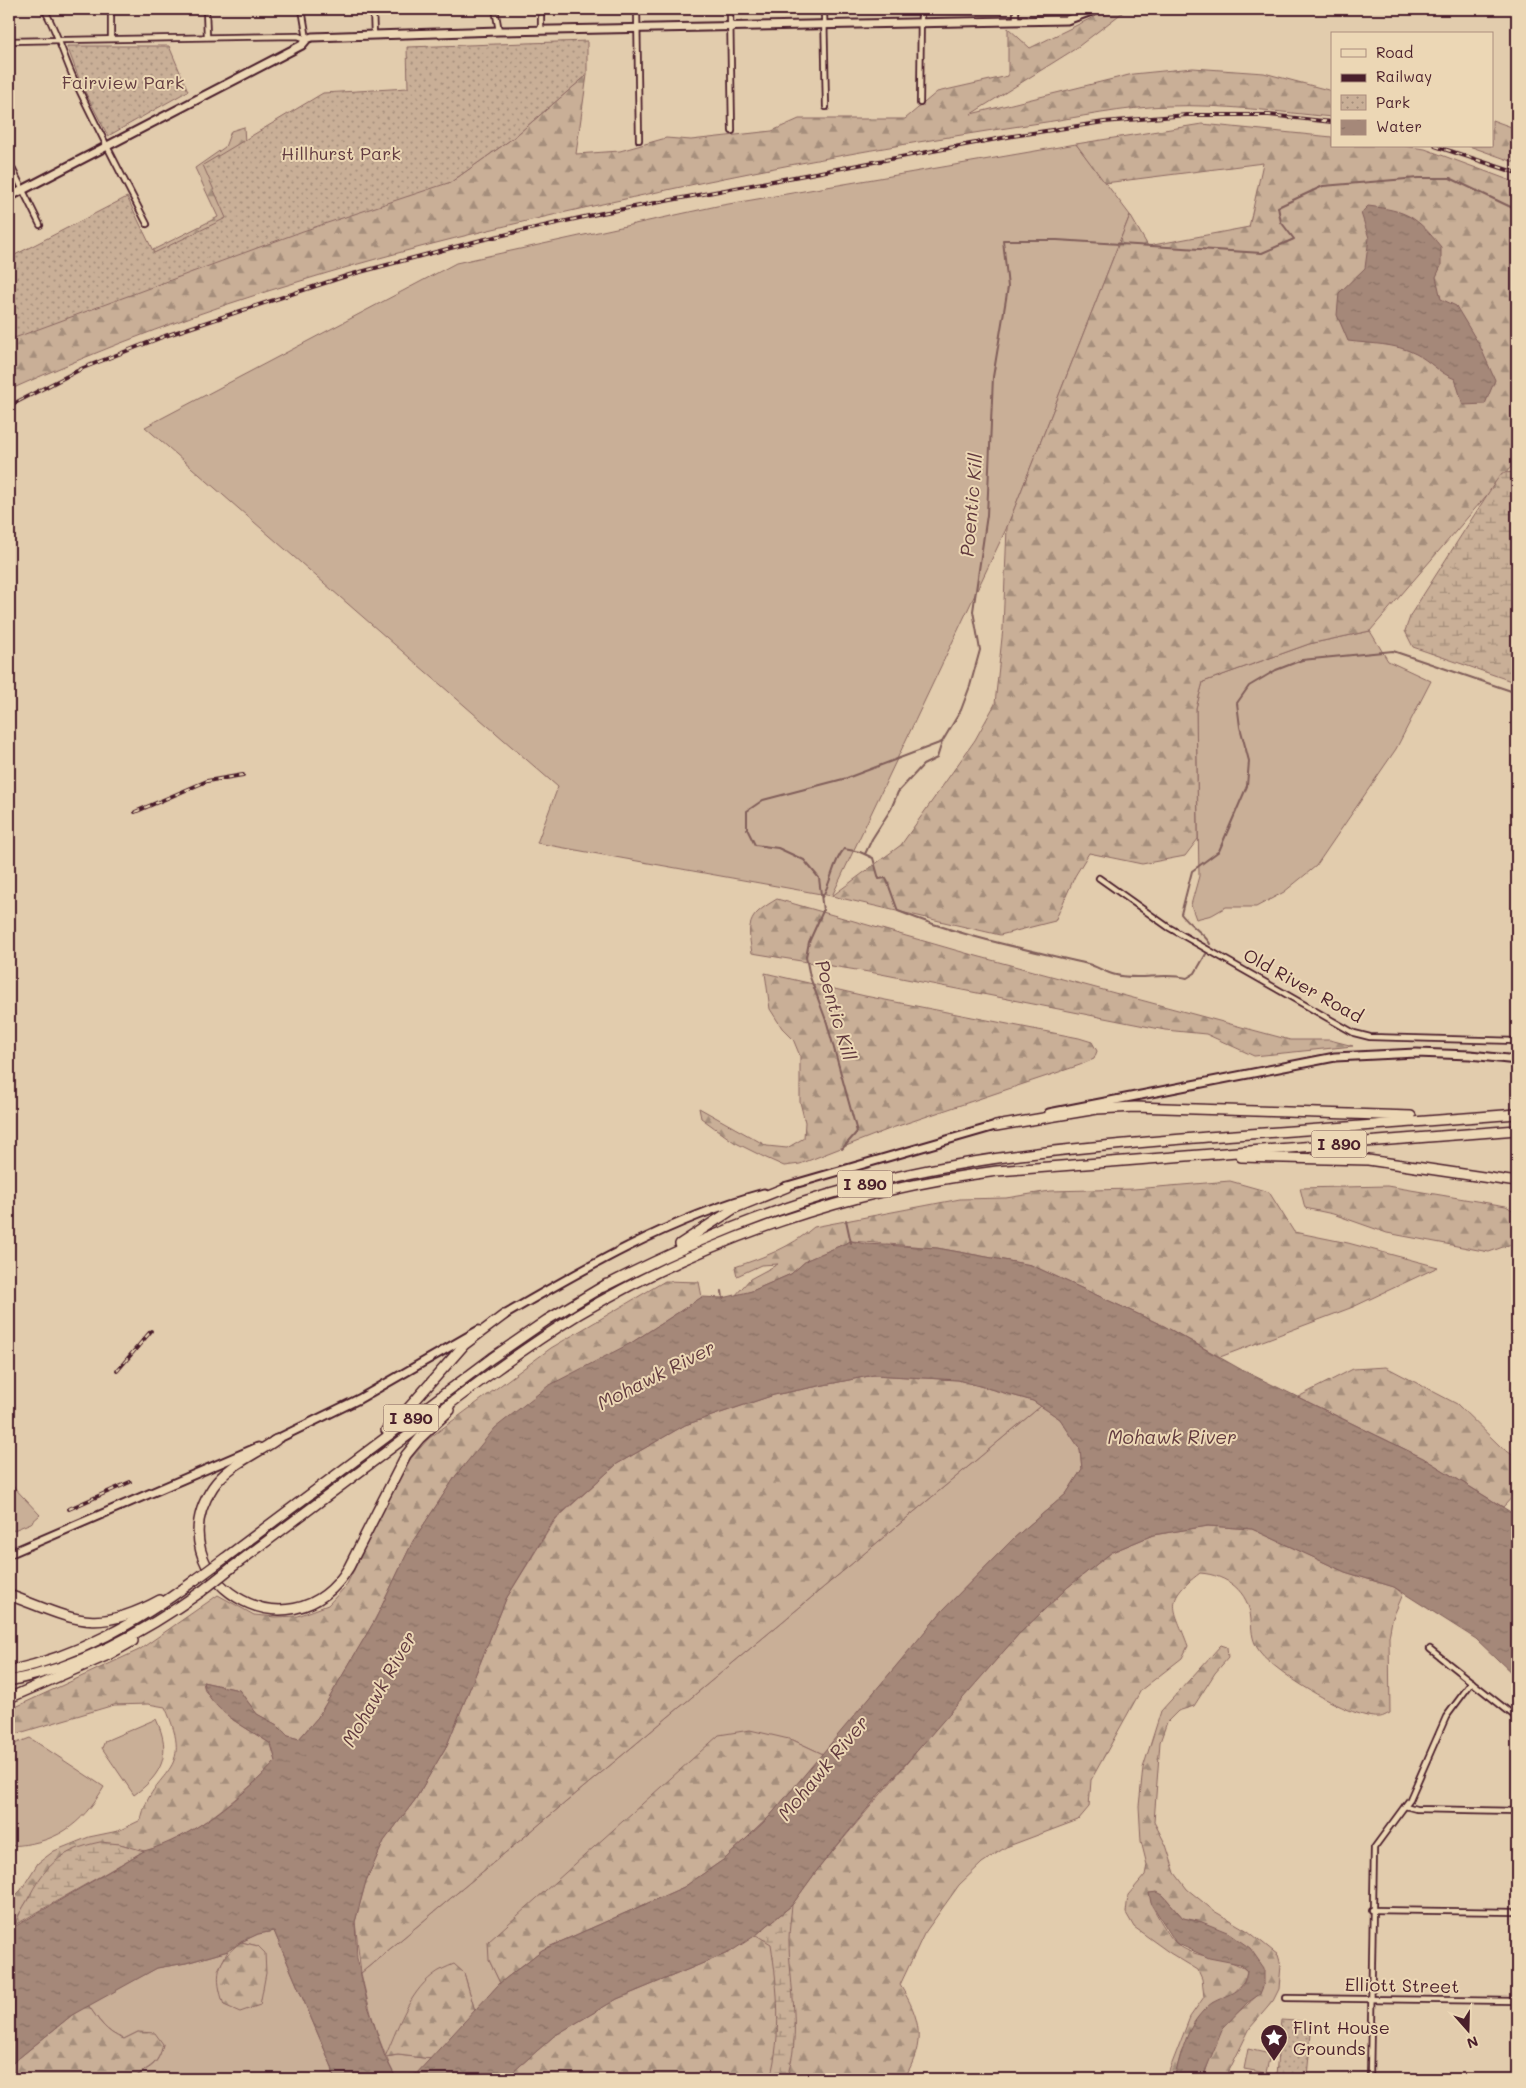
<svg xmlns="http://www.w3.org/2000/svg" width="1526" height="2088" font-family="Mali,sans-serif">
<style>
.green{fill:#c9af97;stroke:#8a6761}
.forest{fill:url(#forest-firs);stroke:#8a6761}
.wetland{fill:url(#wetland-marsh);stroke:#8a6761}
.park{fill:url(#park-dots);stroke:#8a6761}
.water{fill:url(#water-ripples);stroke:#815e5a;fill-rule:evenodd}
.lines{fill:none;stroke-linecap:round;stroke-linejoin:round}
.stream{stroke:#815e5a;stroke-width:2}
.street-casing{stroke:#4a1f2b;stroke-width:8}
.secondary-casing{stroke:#4a1f2b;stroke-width:11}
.highway-casing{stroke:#4a1f2b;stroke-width:12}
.street{stroke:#ecd7b5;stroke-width:4.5}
.secondary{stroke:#ecd7b5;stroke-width:7}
.highway{stroke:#ecd7b5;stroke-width:9}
.rail-casing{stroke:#4a1f2b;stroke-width:4}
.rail{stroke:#ecd7b5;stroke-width:2;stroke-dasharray:5.5;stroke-linecap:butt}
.highway-bridge-casing{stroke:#4a1f2b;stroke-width:12;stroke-linecap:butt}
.highway-bridge{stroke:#ecd7b5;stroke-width:9}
.labels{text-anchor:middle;stroke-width:4;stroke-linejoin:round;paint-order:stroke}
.shield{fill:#ecd7b5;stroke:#7b5654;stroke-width:1}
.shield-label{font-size:16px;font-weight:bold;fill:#4a1f2b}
.park-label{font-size:18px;fill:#633c41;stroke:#ecd7b5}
.street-label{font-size:18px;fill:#4a1f2b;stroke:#ecd7b5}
.poi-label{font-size:18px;fill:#4a1f2b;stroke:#ecd7b5;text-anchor:start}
.water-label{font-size:19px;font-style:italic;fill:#61393e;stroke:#ecd7b5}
</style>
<defs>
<pattern id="forest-firs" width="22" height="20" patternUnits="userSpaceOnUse" patternTransform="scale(1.25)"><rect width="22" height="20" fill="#c9af97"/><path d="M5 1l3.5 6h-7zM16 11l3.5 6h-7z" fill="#a58e7b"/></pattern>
<pattern id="wetland-marsh" width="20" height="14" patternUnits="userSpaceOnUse" patternTransform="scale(1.25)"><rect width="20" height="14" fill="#c9af97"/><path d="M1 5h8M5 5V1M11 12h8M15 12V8" fill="none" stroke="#a58e7b"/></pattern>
<pattern id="park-dots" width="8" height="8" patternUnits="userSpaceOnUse" patternTransform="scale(1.25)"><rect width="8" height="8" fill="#c9af97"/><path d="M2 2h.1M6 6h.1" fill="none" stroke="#a58e7b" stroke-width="1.8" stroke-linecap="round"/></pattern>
<pattern id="water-ripples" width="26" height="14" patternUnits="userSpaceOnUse" patternTransform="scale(1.25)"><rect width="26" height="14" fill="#a58879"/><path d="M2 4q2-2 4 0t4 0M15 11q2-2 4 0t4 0" fill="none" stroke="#886f63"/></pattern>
</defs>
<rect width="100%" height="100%" fill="#e2ccad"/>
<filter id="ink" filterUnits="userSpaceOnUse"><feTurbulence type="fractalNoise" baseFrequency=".02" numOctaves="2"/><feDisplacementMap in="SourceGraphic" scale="10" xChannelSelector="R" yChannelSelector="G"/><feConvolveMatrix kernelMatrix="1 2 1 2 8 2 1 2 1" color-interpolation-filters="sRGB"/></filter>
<g filter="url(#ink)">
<g class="green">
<path d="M1076,144L1130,215L1007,527L832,896L537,843L558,787L145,427L456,263L717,206Z"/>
<path d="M1370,631L1388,661L1431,681L1396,749L1316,866L1284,892L1256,907H1226L1212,915L1196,919L1191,905L1199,876L1196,708L1203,682L1309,644Z"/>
<path d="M1041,1406L1060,1419L1080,1449L1082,1469L1066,1494L1014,1538L943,1610L823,1754L793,1740L489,1960L500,1983L475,2011L464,1973L386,2057L398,2055L432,2059L416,2074L396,2078C379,2045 369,2010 361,1973Z"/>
<path d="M9,1482L40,1515L31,1523L9,1532Z"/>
<path d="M156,1719C172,1753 163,1774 134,1795L102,1748L105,1741Z"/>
<path d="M30,1738L104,1787C81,1826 55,1844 9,1846V1746Z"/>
<path d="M274,1931L332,2067L334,2079H133C151,2064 157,2069 163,2044L138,2032L124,2039C106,2033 98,2019 88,2005L157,1968L186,1963L228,1951L218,1970L258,1946L241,1942L258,1934Z"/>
<path d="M1248,2049L1270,2054L1266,2073L1244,2069Z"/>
</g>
<g class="forest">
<path d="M1110,9H1127L1075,49L971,114L1133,74L1193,68L1264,73L1332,91V117C1278,112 1223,104 1168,106C1125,107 1076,118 1033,124C924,140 817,159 709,181C573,210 437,239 304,280C203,310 105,347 9,390V262L149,252L218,217L195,168L225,147L231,131L244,127L246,158L451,182L513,138L587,75L576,154L620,151L666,138L691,140L772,131L799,119H905L937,92L1008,76V28L1030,48Z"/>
<path d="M1492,120L1517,129V163L1469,146H1492Z"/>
<path d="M1202,124L1332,137V146H1403L1425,149L1517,183V460L1370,631L1309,644L1203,682L1196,708L1198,839L1185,856L1142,864L1089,853L1075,876L1055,921L1000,935L832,896L901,845L975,740L995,704L1003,628L1007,527L1130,215L1148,246L1249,227L1263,163L1105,183L1076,144Z"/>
<path d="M777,899L969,954L1290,1040H1330L1353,1046L1254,1056L1206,1034L1165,1030L881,974L752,953C746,920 750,915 777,899Z"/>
<path d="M765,973L865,996L1079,1038L1092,1042L1097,1051L1094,1059L1080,1065L892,1128L800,1164L784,1166L764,1157L734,1142L701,1118L699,1108L767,1146L787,1148L804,1138L805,1122L800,1102V1056L793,1039L782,1028L770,1009Z"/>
<path d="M1230,1181L1269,1192L1294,1232L1348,1243L1438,1267L1353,1307L1220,1357L1164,1326L1031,1265L937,1248L851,1241L807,1260L791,1274L752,1291L735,1296L750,1279L778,1264L761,1265L737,1276L735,1267C764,1257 790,1248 814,1227L960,1199L1006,1198L1050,1191L1134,1189Z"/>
<path d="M1387,1186L1506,1206L1517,1213V1242L1489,1252L1387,1233L1333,1214L1305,1208L1300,1188Z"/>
<path d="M665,1281L699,1282L702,1297L631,1343L457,1474L413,1541L375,1620L318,1717L299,1739L288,1736L277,1725L257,1714L239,1690L203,1682L205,1691L233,1720L271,1744L276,1761C252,1788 183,1845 147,1851C137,1852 127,1844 117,1844C56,1844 47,1868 18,1916L15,1925L9,1930V1902L21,1890L38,1863L54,1851L89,1837L118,1831L141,1820C152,1766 197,1777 165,1707L148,1704L114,1705L9,1736V1710L139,1650L218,1595L254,1615L276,1617L298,1616L328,1605L346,1586L406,1464L428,1439L551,1348Z"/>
<path d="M1386,1367L1457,1404L1501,1447L1517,1458V1492L1503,1507L1423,1458L1298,1397L1353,1369Z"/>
<path d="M874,1375L958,1380L1033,1401L1041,1406L361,1973L355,1922L366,1881L384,1841L415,1800L447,1745L506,1599L555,1520L617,1464L685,1425L774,1395Z"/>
<path d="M1208,1526L1252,1529L1345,1572L1394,1587L1403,1594L1392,1620L1389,1637L1390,1713C1387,1714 1383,1717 1380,1717C1354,1721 1276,1673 1260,1652C1252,1641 1252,1634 1251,1620C1249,1591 1227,1575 1200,1573C1162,1602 1174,1607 1188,1646L1182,1658L1141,1690L1091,1780L1089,1807L1078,1820L1006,1847L982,1863L959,1885L924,1934L900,1985C921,2019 926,2042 904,2079H505L554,2036L617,1999L730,1952L792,1905L818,1869L953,1708L1018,1635L1068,1587L1112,1552L1153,1535Z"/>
<path d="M1221,1645L1227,1647L1228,1658L1215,1673L1194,1706L1178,1711L1167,1722L1160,1742L1154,1822L1166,1845L1175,1873L1187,1889L1214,1911L1248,1931L1278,1955L1281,1965L1279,1989L1273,2001L1250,2028L1225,2079H1203C1209,2063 1213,2041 1223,2027C1235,2011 1257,2002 1264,1984L1202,1922L1183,1918L1163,1895L1151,1904C1157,1914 1167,1935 1176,1943C1196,1961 1228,1954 1247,1971L1244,1982L1232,1995L1212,2003L1181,2053L1174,2079H1166L1190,2017L1204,1997L1202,1979L1198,1970L1170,1953L1134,1927L1126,1913L1128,1895L1145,1875L1147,1865L1141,1841L1139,1806L1143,1768L1161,1711Z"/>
<path d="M750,1730L793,1740L823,1754L769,1817L726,1858L684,1887L542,1950L500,1983L489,1960L488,1942L719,1735Z"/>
<path d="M241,1942L258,1946L265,1953L266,1973L260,2005L240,2012L224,2005C214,1976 216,1961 241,1942Z"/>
<path d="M454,1964L464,1973L475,2011L432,2059L398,2055L385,2057C397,2030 408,1994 433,1975C439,1970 447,1967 454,1964Z"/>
<path d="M88,2005C98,2019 106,2033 124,2039L138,2032L155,2033L163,2044C158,2067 149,2065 133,2079H9V2066L72,2015Z"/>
</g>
<g class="wetland">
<path d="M1517,472V683L1413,647L1405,631L1411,614L1496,481L1502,473Z"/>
<path d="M100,1842L120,1844L144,1851L15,1925C18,1916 22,1909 27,1901C44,1866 61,1850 100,1842Z"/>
<path d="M792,1905C791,1917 789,1929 789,1940C789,1986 803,2035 786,2079H770C782,2034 778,1990 771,1944L756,1935Z"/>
</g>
<g class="park">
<path d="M587,41V75L513,138L451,182L303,231L9,340V258L127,197L154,253L226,218L203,165L323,93L408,88L407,47Z"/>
<path d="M67,46H169L188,91L108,136L81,84Z"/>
<path d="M1281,2020L1312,2022L1307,2077L1276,2075Z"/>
</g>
<g class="water">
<path d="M1368,206C1408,211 1416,216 1441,247V266L1436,277L1441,299L1456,306L1480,346L1495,380L1485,404L1463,405L1455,379C1439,373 1430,361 1416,354C1395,343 1371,344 1348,341L1337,315L1339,293L1365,268L1369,238L1361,213Z"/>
<path d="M851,1241L866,1244L937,1248L1031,1265L1164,1326L1242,1370L1423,1458L1517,1516V1678L1476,1639L1394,1587L1345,1572L1252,1529L1208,1526L1153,1535L1112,1552L1068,1587L1018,1635L881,1792L818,1869L792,1905L756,1935L730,1952L617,1999L554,2036L505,2079H334L332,2067L274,1931L258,1934L241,1942L228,1951L186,1963L157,1968L72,2015L9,2066V1930L144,1851C191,1839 244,1796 276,1761L271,1744C248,1728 209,1711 203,1682L239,1690L257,1714L277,1725L288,1736L299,1739L318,1717L375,1620L413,1541L457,1474L495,1428L548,1386L631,1343L702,1297L723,1298L752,1291L791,1274L807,1260ZM874,1375L958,1380L1033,1401L1060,1419L1080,1449L1082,1469L1066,1494L1014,1538L943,1610L769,1817L726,1858L684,1887L542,1950L500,1983L416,2074L396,2078L385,2057L368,2006L357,1958L355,1922L366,1881L384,1841L415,1800L447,1745L506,1599L554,1520L617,1464L685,1425L774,1395Z"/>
<path d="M1157,1892L1163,1895L1183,1918L1202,1922L1227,1932L1250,1948L1264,1968V1984L1260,1994L1247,2003L1223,2028L1202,2079H1174C1179,2061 1186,2031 1198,2017C1202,2012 1207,2006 1212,2003C1227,1994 1245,1994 1247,1971L1240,1964L1209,1958L1176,1943L1151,1903L1149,1893Z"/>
</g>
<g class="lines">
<g class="stream">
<path d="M865,854L872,839L891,809L898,792L923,765L937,758L942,742"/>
<path d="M822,897C832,882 832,863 844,849L860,852L873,858L879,879L886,878L898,911C959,936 1025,949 1088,964C1098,967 1106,973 1116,975C1140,981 1163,972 1187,978L1195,973L1206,954"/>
<path d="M1210,944C1206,935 1189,925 1181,914L1192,871L1219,851L1247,786L1249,761L1240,727L1237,703L1249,686L1276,670L1302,660L1393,651L1517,693"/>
<path d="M842,1149L857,1132L827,1023L810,977L806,957L809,942L823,911L819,878L804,860L778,848L755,845L747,829V811L763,800L847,778L942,742L961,710L970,686L980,650L973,611L987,515L993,377L1008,287L1003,240H1057L1262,253L1294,239L1281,222L1278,207L1323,186L1418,178H1450L1517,210"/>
<path d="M846,1220L851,1243"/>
<path d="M722,1291L723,1298"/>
</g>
<defs>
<g id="street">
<path d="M44,9C57,31 63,55 74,79C97,128 122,176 147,224"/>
<path d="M206,9L207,37"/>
<path d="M373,9L374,35"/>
<path d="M495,9L499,31"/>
<path d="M541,9V30"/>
<path d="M637,9L639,140"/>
<path d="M730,9L732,131"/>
<path d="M824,9L826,107"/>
<path d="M1016,9V20"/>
<path d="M111,38V9"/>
<path d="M9,41L298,36L307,39L302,9"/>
<path d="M920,103L921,9"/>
<path d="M9,162L40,225"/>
<path d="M1099,878L1168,927L1354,1033L1370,1037L1517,1041"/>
<path d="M1430,1649L1517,1718"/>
<path d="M1405,1806L1416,1809L1517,1811"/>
<path d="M1371,1910L1517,1912"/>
<path d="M1286,1998L1517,2001"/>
<path d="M1370,2079L1374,1848L1410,1799L1446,1717L1472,1682"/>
</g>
<g id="secondary">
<path d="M9,197L302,45L307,39L312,37L499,31L1067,20L1097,9"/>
<path d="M1049,1113L1335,1057L1416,1053L1470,1055L1517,1060"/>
<path d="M784,1187L999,1125"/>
<path d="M501,1317C585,1268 669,1219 764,1193"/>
<path d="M273,1441L359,1399L479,1330"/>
<path d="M9,1554L258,1447"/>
</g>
<g id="highway">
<path d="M996,1126L1097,1109L1135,1107L1411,1116"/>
<path d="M1241,1157L1368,1160L1517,1182"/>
<path d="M680,1244L735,1208L787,1187"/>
<path d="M603,1287C681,1247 762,1212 848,1189C965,1156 1085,1147 1207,1137C1310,1130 1414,1122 1517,1114"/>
<path d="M386,1430L405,1412L464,1345L504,1315"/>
<path d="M276,1440C255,1455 228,1465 213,1487C153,1576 291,1665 349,1567L406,1455L420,1438L450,1410"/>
<path d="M225,1558L492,1358L547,1320L607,1284"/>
<path d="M231,1568C292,1523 353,1477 414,1431C468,1390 522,1349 579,1314C707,1238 850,1190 997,1171L1517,1130"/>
<path d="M9,1595C74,1619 94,1636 160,1600"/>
<path d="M9,1671C79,1656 138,1622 195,1580"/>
<path d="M9,1681C80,1667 143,1633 202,1591"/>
<path d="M9,1698L108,1655L133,1641"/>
</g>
</defs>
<use href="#street" class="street-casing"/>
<use href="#secondary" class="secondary-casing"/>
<use href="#highway" class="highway-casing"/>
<use href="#street" class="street"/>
<use href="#secondary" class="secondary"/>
<use href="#highway" class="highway"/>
<defs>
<g id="rail">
<path d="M1435,146L1517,173"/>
<path d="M9,406L83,368L165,336L349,275L481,240L602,213L1013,136L1104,122L1187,115H1269L1332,122"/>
<path d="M135,812L207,781L243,775"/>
<path d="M117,1371L151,1331"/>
<path d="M69,1509L130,1482"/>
</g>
</defs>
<use href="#rail" class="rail-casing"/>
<use href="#rail" class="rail"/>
<defs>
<g id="highway-bridge">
<path d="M195,1580L225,1558"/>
<path d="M202,1591L231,1568"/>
</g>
</defs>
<use href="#highway-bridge" class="highway-bridge-casing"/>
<use href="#highway-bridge" class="highway-bridge"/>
</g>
</g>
<defs>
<symbol id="sight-pin" viewBox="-11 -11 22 30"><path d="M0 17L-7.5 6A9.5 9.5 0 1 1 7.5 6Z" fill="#4a1f2b" stroke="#ecd7b5"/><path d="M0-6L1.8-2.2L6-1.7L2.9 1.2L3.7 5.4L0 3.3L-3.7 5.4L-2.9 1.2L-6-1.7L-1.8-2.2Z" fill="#fff"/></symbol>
</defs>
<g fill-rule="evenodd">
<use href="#sight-pin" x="1258" y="2022" width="32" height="43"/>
</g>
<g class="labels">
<g class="shield">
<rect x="1311.5" y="1130.5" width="55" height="27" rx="4"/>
<rect x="837.5" y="1170.5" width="55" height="27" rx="4"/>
<rect x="383.5" y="1404.5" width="55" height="27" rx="4"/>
</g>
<g class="shield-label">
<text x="1339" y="1150">I 890</text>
<text x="865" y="1190">I 890</text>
<text x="411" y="1424">I 890</text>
</g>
<g class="park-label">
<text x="123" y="89">Fairview Park</text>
<text x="341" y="160">Hillhurst Park</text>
</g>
<g class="street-label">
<text transform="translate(1303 986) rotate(29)" y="6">Old River Road</text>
<text transform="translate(1402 1986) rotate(1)" y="6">Elliott Street</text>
</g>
<g class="poi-label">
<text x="1293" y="2034">Flint House<tspan x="1293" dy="21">Grounds</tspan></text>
</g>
<g class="water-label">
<text transform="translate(971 505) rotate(-85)" y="7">Poentic Kill</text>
<text transform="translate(836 1010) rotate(74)" y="7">Poentic Kill</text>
<text transform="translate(656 1375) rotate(-27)" y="7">Mohawk River</text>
<text x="1172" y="1444">Mohawk River</text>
<text transform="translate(379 1689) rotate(-60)" y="7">Mohawk River</text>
<text transform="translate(823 1768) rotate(-50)" y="7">Mohawk River</text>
</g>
</g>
<rect width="1526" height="2088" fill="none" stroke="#ecd7b5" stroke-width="30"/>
<rect x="15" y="15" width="1496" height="2058" fill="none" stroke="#4a1f2b" stroke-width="2" filter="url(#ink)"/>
<rect x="1331" y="32" width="162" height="115" fill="#ecd7b5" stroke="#ab8d7e"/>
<rect x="1341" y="49" width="25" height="8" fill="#ecd7b5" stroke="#ab8d7e"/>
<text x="1376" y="58" font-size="15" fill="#4a1f2b">Road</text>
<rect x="1341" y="74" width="25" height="8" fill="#4a1f2b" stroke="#ab8d7e"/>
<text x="1376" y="82" font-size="15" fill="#4a1f2b">Railway</text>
<rect x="1341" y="95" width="25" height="15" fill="url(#park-dots)" stroke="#ab8d7e"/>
<text x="1376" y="108" font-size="15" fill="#4a1f2b">Park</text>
<rect x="1341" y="120" width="25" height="15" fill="url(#water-ripples)" stroke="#ab8d7e"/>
<text x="1376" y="132" font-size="15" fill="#4a1f2b">Water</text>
<g transform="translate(1468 2030) rotate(160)" stroke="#ecd7b5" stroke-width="4" paint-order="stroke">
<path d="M0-4L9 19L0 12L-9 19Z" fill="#4a1f2b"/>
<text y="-8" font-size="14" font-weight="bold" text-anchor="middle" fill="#4a1f2b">N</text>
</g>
</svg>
